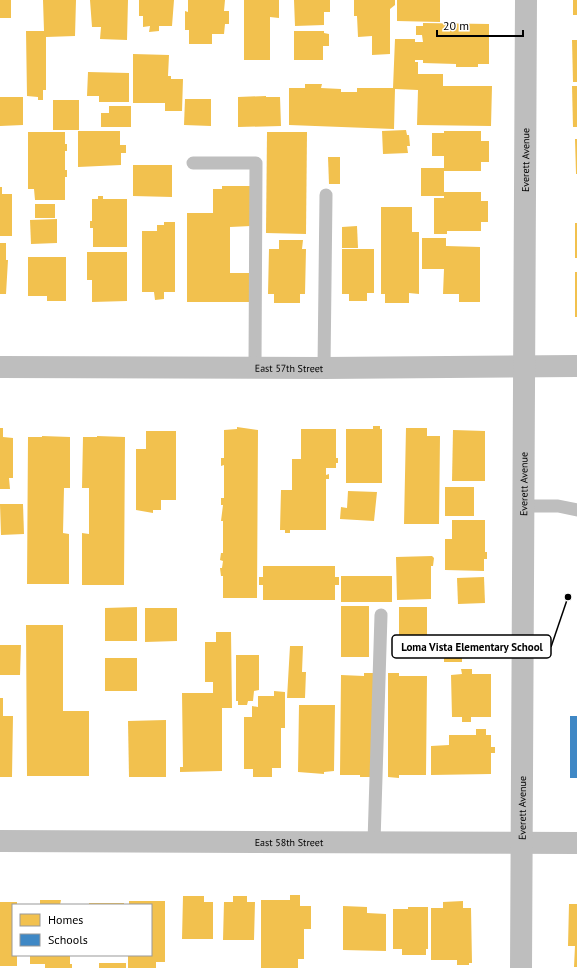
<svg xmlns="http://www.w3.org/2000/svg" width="577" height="968" font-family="'PT Sans',sans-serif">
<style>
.homes{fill:#f2c14e}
.schools{fill:#3f88c5}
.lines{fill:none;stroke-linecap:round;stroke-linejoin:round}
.service{stroke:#bebebe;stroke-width:13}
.minor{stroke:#bebebe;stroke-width:22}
.labels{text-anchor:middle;stroke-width:4;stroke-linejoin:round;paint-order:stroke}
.street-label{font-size:10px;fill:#000;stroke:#fff}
.leader{fill:none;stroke:#000;stroke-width:1.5}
.callout-dot{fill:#000;stroke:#fff;stroke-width:1.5}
.callout{fill:#fff;stroke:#000;stroke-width:1.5}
.callout-label{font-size:11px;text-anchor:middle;font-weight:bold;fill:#000}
</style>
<rect width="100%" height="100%" fill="#fff"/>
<g class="homes">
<rect x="0" y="0" width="11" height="18"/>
<path d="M43,0H76L75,36L46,37V90H43V100H38V97L27,96L26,31H44Z"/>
<path d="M90,0H128L127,40L100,39L101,27H92Z"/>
<path d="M139,0H174L172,26H159V31L149,32L150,26L143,27V16H139Z"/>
<path d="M188,0H225L224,11H229V24H225L224,34H212V44H189V30H185V11L188,12Z"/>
<path d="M244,0H279V18L270,17V60H244Z"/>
<path d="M294,0H330V12H324V25L295,26Z"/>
<path d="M354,0H395V5L390,9V54L372,55V36L358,37L357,16H354Z"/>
<path d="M397,0H440V22L397,21Z"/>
<rect x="573" y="0" width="4" height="15"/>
<path d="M423,23L489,24V64H478V67H456V64L423,63V60H415V62H418V74H443V86H492L491,126L417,125L418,90L395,89L394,129L289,125V88H305V84H322L321,88L341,89V92H357V88H393L395,39H415V42H423L422,35H416V26H423Z"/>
<path d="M294,31H324V33L329,34V46H323V60H294Z"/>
<path d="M572,40H577V82H573Z"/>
<path d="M133,54L169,55L168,76H171V79H183L182,111H165V103H133Z"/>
<path d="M88,72L129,73V102H99V96H87Z"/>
<path d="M572,86H577V127H573Z"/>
<path d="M266,96V97H280L281,126L238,127V97Z"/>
<path d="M0,97H23V125L0,126Z"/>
<path d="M185,99H211V126L184,125Z"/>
<rect x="53" y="100" width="26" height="30"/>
<path d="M109,106H131V127H101V113H109Z"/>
<path d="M406,130L407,135H409L410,146H407L408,153L383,154L382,131Z"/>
<path d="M78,131H120V145H126V153H121V165L78,167Z"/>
<path d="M444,131H481V141H489V162H481V171H444V192H481V201H488V222H481V231H447V234H434V198H444V196H421V168H444V156H432V133H444Z"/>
<path d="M28,132H65V144H67V151H65V170H67V177H65V200H35L34,189H28Z"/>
<path d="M267,132H307L306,234L266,233Z"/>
<path d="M575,139H577V174H576Z"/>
<path d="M328,157H340V184H329Z"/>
<path d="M133,165H172V197L133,196Z"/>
<path d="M222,186H251V226L230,227V273H251V302H187V213H213V189H222Z"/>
<path d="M0,187H2V194H12V236H0Z"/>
<path d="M98,196H103V199H127V247H93V228H90V221H92V199H98Z"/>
<rect x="35" y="204" width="20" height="14"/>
<path d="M381,207H412V232H419V294L409,293V303H385V294H381Z"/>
<path d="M57,219V243L31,244L30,220Z"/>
<path d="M164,222H175V292H164V299L155,300L154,292H142V231H157V225H164Z"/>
<rect x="575" y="223" width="2" height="35"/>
<path d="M357,226L358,248H342V227Z"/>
<path d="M422,238H446V246L480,247V302H459V294H443L444,269H422Z"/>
<path d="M279,240H303L302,249H306L305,294H300V303H274V294H268L269,249H279Z"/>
<path d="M0,243H6V260H8L6,294H0Z"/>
<path d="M342,249H374V293H367V301H349V294H342Z"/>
<path d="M87,252H127V301L92,302V280H87Z"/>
<path d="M28,257H66V301H47V296H28Z"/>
<rect x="575" y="272" width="2" height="45"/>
<path d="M373,426H380V429H382V483H346V429H373Z"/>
<path d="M237,427L258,430L257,598H223V576H221L220,568H222L223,561L220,560L221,553H223V521H221L223,505H221V498H224V465L221,466V458H224V430L237,429Z"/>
<path d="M0,428H3V437L13,438V478H9L10,489H0Z"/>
<path d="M406,428H427V436H440L439,524H404Z"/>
<path d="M301,429H336V458H338V463H336V468H326V475L329,474V479H326V530H290V533H285V530H280L281,490H292V459H301Z"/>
<path d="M453,430L485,431V481H452Z"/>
<path d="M146,431H176V500H161V510H153V513L136,510V449H146Z"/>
<path d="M42,436L70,437V488H64L63,533L69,534V584H27L28,437H42Z"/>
<path d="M97,436L125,437L124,585H82V533L89,534V488H82L83,437H97Z"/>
<rect x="445" y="487" width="29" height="29"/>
<path d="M348,491L377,492L374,521L340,519L341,507L347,508Z"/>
<path d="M0,504H23L24,534L1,535Z"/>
<path d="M452,520H485V552H487V559H484V571L445,570V539H452Z"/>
<path d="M432,556L434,558L433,566H431V599L397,600L396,557Z"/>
<path d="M263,566H335V577H339V585H335V600H263V585H259V577H263Z"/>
<rect x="341" y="576" width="51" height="26"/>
<path d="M484,577L485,603L458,604L457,578Z"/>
<rect x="341" y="606" width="28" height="51"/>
<path d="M137,607V641H105V608Z"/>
<rect x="399" y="607" width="28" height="50"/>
<path d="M145,608H177V641L145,642Z"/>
<path d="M26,625H63V711H89V776H27Z"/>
<path d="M216,632H231L232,708H222V771L180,772V767H183L182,693H213V682H205V642H216Z"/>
<path d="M444,636H491L492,657H462V662H444Z"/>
<path d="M0,645H21L20,675H0Z"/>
<path d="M290,646H303L302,672H306L305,698H287Z"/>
<path d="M236,655H259V690L254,691L253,701H248L247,705H238V701H236Z"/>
<rect x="105" y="658" width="32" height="33"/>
<path d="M461,669H472V674H491V717H471V722H462V717H452L451,675L462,674Z"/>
<path d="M364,673H374L373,777H360V775H340L341,675L364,676Z"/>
<path d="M388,673H399V676H427L426,775H399V778L388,777Z"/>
<path d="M274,691L285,692V728H281V768H272V777H253V769H244V717H252V706L258,707V696H274Z"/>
<path d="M0,698H3V716H13L12,777H0Z"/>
<path d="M299,705H335L334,771L324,772V774L298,772Z"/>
<path d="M166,720V777H129L128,721Z"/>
<path d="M476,729H486V735H491V747H495V753H491V774L431,775V746L449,745V735H476Z"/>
<path d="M290,895H300V906H311V929H304V959H298V968H261V900H290Z"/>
<path d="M183,896H204V902H213V939H182Z"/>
<path d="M233,896H247V902H255L254,940H223L224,902H233Z"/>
<path d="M40,900H61L60,905H40Z"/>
<path d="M129,901H165V962H156V968H128V955H151V905H129Z"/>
<path d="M463,901V908H471L472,963H469V965H457V960H431V908H443V902Z"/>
<path d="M0,902H17V905H13V955H17V966H0Z"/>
<rect x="89" y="903" width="35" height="2"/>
<path d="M569,904H577V967H574L575,946H568Z"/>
<path d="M343,906L367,907V913L386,914V951L343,950Z"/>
<path d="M408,907H428V949H426V955H402V949H393V909H408Z"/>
<path d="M30,955H70V964H72V968H45V964H30Z"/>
<rect x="99" y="963" width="27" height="5"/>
</g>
<rect class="schools" x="570" y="716" width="7" height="62"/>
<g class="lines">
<g class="service">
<path d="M193,163H256L255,367"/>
<path d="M324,368L326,195"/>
<path d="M523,506H558L577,510"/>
<path d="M374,842L381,615"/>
</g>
<g class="minor">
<path id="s1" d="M0,367L324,368L577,366"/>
<path id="s2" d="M0,841L577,843"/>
<path id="s3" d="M521,968L526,0"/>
</g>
</g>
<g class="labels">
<g class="street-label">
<text dy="4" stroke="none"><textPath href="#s3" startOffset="808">Everett Avenue</textPath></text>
<text dy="4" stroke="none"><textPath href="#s1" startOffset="289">East 57th Street</textPath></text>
<text dy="4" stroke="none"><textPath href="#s3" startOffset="484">Everett Avenue</textPath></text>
<text dy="4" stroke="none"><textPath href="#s3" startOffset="160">Everett Avenue</textPath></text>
<text dy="4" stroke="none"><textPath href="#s2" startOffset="289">East 58th Street</textPath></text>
</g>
</g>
<path class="leader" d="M568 597L551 647"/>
<circle class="callout-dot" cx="568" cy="597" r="4"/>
<rect class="callout" x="392" y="635" width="159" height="23" rx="4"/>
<g class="callout-label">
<text x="472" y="651">Loma Vista Elementary School</text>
</g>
<rect x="12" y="904" width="140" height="52" fill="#ffffff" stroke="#999999"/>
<rect x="20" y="914" width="20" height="12" fill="#f2c14e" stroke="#999999"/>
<text x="48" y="924" font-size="12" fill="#000000">Homes</text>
<rect x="20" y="934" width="20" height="12" fill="#3f88c5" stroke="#999999"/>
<text x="48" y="944" font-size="12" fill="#000000">Schools</text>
<path d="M437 30v6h86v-6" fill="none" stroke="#000000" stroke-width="2"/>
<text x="443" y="30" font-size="12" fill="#000000" stroke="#ffffff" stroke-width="3" paint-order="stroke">20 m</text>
</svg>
